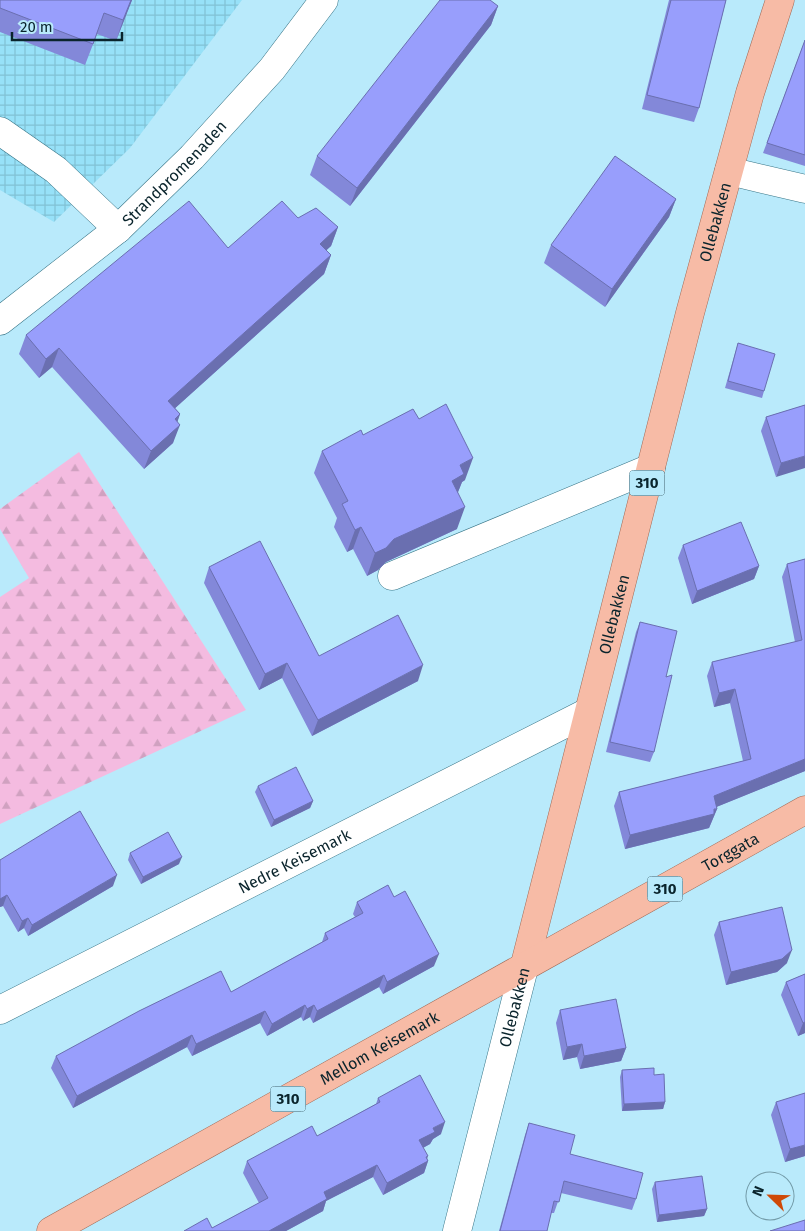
<svg xmlns="http://www.w3.org/2000/svg" width="805" height="1231" font-family="'Fira Sans',sans-serif">
<style>
.industrial{fill:url(#industrial-grid)}
.forest{fill:url(#forest-firs)}
.lines{fill:none;stroke-linecap:round;stroke-linejoin:round}
.minor-casing{stroke:#367486;stroke-width:29}
.major-casing{stroke:#a16955;stroke-width:29}
.minor{stroke:#fff;stroke-width:28}
.major{stroke:#f7bba6;stroke-width:28}
.wall{fill:#8388d9}
.shaded-wall{fill:#6a6fb0}
.building{fill:#989efc;stroke:#6a6fb0}
.labels{text-anchor:middle;stroke-width:4;stroke-linejoin:round;paint-order:stroke}
.shield{fill:#b9eafb;stroke:#3e5f6a;stroke-width:1}
.shield-label{font-size:15px;font-weight:bold;fill:#0a242c}
.street-label{font-size:16px;fill:#0a242c;stroke:#b9eafb}
</style>
<defs>
<pattern id="industrial-grid" width="8" height="8" patternUnits="userSpaceOnUse" patternTransform="scale(1.25)"><rect width="8" height="8" fill="#97e1f8"/><path d="M0 4h8M4 0v8" fill="none" stroke="#81c1d5"/></pattern>
<pattern id="forest-firs" width="22" height="20" patternUnits="userSpaceOnUse" patternTransform="scale(1.25)"><rect width="22" height="20" fill="#f4bbe0"/><path d="M5 1l3.5 6h-7zM16 11l3.5 6h-7z" fill="#d0a1c0"/></pattern>
</defs>
<rect width="100%" height="100%" fill="#b9eafb"/>
<path class="industrial" d="M0,0H242L130,148L54,222L0,190Z"/>
<path class="forest" d="M79,452L246,710L0,824V597L29,578L0,529V509Z"/>
<g class="lines">
<defs>
<g id="minor">
<path d="M0,131L56,170L118,229"/>
<path d="M729,171L805,189"/>
<path id="s1" d="M0,321L118,229L192,157L272,69L324,0"/>
<path d="M392,576L651,468"/>
<path id="s2" d="M0,1010L588,712"/>
<path id="s3" d="M457,1231L524,968"/>
</g>
<g id="major">
<path id="s4" d="M524,968L690,313L750,93L780,0"/>
<path id="s5" d="M51,1231L805,810"/>
</g>
</defs>
<use href="#minor" class="minor-casing"/>
<use href="#major" class="major-casing"/>
<use href="#minor" class="minor"/>
<use href="#major" class="major"/>
</g>
<g class="wall">
<path d="M0,0H132L116,41L97,34L85,65L0,32Z"/>
<path d="M669,0H726L699,108L694,122L642,109Z"/>
<path d="M498,6L491,25L350,206L310,175L317,156Z"/>
<path d="M805,40V166L763,153Z"/>
<path d="M676,199L669,217L605,307L544,263L551,245Z"/>
<path d="M298,218L338,227L331,246L326,250L331,255L324,274L175,408L180,414L177,422L173,443L144,469L52,367L39,378L19,354L26,335Z"/>
<path d="M738,343L764,391L762,398L725,388Z"/>
<path d="M805,405L776,477L761,431L766,417Z"/>
<path d="M419,419L465,480L462,482L458,492L457,529L386,562L378,570L367,576L353,549L347,552L334,527L337,518L314,473L322,451L363,435Z"/>
<path d="M683,545L759,566L754,579L692,604L678,558Z"/>
<path d="M805,559V771L716,807L717,809L709,828L625,849L614,806L619,792L743,761L730,703L714,707L707,676L712,662L795,642L782,577L787,564Z"/>
<path d="M209,567L319,656L418,681L312,736L282,678L259,690L204,583Z"/>
<path d="M640,622L666,677L654,752L650,762L606,752L636,632Z"/>
<path d="M258,786L313,801L310,808L271,827L255,792Z"/>
<path d="M130,853L179,864L141,884L128,860Z"/>
<path d="M0,860L113,886L28,936L24,928L18,932L3,906L0,907Z"/>
<path d="M394,897L434,966L383,994L379,987L313,1023L310,1017L303,1021L301,1017L267,1036L260,1023L192,1056L187,1047L73,1108L51,1068L56,1056L231,992L322,942L325,933L355,917L353,914L357,902Z"/>
<path d="M719,922L787,963L777,972L726,985L714,935Z"/>
<path d="M805,974V1033L798,1036L781,995L786,982Z"/>
<path d="M560,1010L626,1048L621,1061L580,1069L577,1057L563,1060L556,1023Z"/>
<path d="M622,1070L654,1075L665,1102L663,1109L622,1111L620,1077Z"/>
<path d="M378,1098L441,1134L433,1139L430,1144L423,1148L428,1161L424,1173L383,1195L373,1177L326,1201L323,1211L286,1231H184L212,1228L259,1203L243,1173L247,1161L317,1136L376,1104Z"/>
<path d="M776,1102L805,1156L785,1162L771,1115Z"/>
<path d="M529,1123L570,1154L636,1199L632,1210L561,1193L554,1213H551L547,1231H499L525,1135Z"/>
<path d="M655,1182L707,1209L704,1216L657,1222L652,1189Z"/>
</g>
<g class="shaded-wall">
<path d="M131,0H132L116,41L123,20Z"/>
<path d="M498,6L491,25L350,206L357,188Z"/>
<path d="M676,199L669,217L605,307L612,289Z"/>
<path d="M338,227L331,246L314,262L320,244Z"/>
<path d="M331,255L324,274L162,420L168,401Z"/>
<path d="M59,348L52,367L39,378L46,359Z"/>
<path d="M180,414L175,429L180,425L173,443L144,469L151,451L175,419Z"/>
<path d="M805,456V468L776,477L781,463Z"/>
<path d="M473,458L465,480L462,482L456,497L452,481L460,465Z"/>
<path d="M465,507L457,529L386,562L378,570L367,576L375,553L394,539Z"/>
<path d="M361,527L353,549L347,552L355,530Z"/>
<path d="M759,566L754,579L692,604L697,591Z"/>
<path d="M287,663L282,678L259,690L265,674Z"/>
<path d="M423,665L418,681L312,736L318,720Z"/>
<path d="M735,689L730,703L714,707L719,693Z"/>
<path d="M805,759V771L709,810L714,796Z"/>
<path d="M313,801L310,808L271,827L274,820Z"/>
<path d="M717,809L709,828L625,849L630,835Z"/>
<path d="M182,857L179,864L141,884L143,877Z"/>
<path d="M117,875L113,886L28,936L32,925Z"/>
<path d="M7,895L3,906L0,907V899Z"/>
<path d="M28,918L24,928L18,932L22,921Z"/>
<path d="M792,950L787,963L777,972L726,985L731,972Z"/>
<path d="M439,954L434,966L383,994L387,982Z"/>
<path d="M384,975L379,987L313,1023L317,1011Z"/>
<path d="M305,1005L301,1017L267,1036L272,1024Z"/>
<path d="M314,1005L310,1017L303,1021L307,1009Z"/>
<path d="M265,1011L260,1023L192,1056L196,1044Z"/>
<path d="M805,1022V1033L798,1036L803,1023Z"/>
<path d="M192,1035L187,1047L73,1108L77,1096Z"/>
<path d="M582,1044L577,1057L563,1060L567,1047Z"/>
<path d="M626,1048L621,1061L580,1069L584,1056Z"/>
<path d="M665,1102L663,1109L622,1111L624,1104Z"/>
<path d="M445,1122L441,1134L433,1139L430,1144L415,1152L419,1140L433,1128Z"/>
<path d="M805,1145V1156L785,1162L790,1149Z"/>
<path d="M428,1156L426,1162L428,1161L424,1173L383,1195L387,1183Z"/>
<path d="M377,1165L373,1177L326,1201L323,1211L286,1231H269L324,1192Z"/>
<path d="M707,1209L704,1216L657,1222L659,1215Z"/>
</g>
<g class="building">
<path d="M0,0H131L123,20L104,13L93,44L0,8Z"/>
<path d="M440,0H490L498,6L357,188L317,156Z"/>
<path d="M671,0H726L699,108L647,95Z"/>
<path d="M805,40V155L767,143Z"/>
<path d="M615,156L676,199L612,289L551,245Z"/>
<path d="M189,201L228,248L282,201L298,218L316,208L338,227L320,244L331,255L168,401L180,414L175,419L180,425L151,451L59,348L46,359L26,335Z"/>
<path d="M738,343L775,354L764,391L728,381Z"/>
<path d="M446,404L473,458L460,465L464,474L452,481L465,507L394,539L386,548L375,553L361,527L355,530L342,504L348,501L322,451L361,430L363,435L413,409L419,419Z"/>
<path d="M805,405V456L781,463L766,417Z"/>
<path d="M741,522L759,566L697,591L683,545Z"/>
<path d="M260,541L319,656L398,615L423,665L318,720L287,663L265,674L209,567Z"/>
<path d="M805,559V759L714,796L717,809H714V814L630,835L619,792L751,759L735,689L719,693L712,662L802,640L787,564Z"/>
<path d="M640,622L677,631L666,677L672,675L654,752L610,742Z"/>
<path d="M296,767L313,801L274,820L258,786Z"/>
<path d="M80,811L117,875L32,925L28,918L22,921L7,895L0,899V860Z"/>
<path d="M168,832L182,857L143,877L130,853Z"/>
<path d="M388,885L394,897L405,891L439,954L387,982L384,975L317,1011L314,1005L307,1009L305,1005L272,1024L265,1011L196,1044L192,1035L77,1096L56,1056L139,1011L221,971L231,992L328,939L325,933L363,913L357,902Z"/>
<path d="M782,907L792,950L782,959L731,972L719,922Z"/>
<path d="M805,974V1022L803,1023L786,982Z"/>
<path d="M616,999L626,1048L584,1056L582,1044L567,1047L560,1010Z"/>
<path d="M654,1068V1075L664,1074L665,1102L624,1104L622,1070Z"/>
<path d="M420,1075L445,1122L433,1128L435,1132L419,1140L428,1156L426,1157L428,1161L387,1183L377,1165L324,1192L327,1199L269,1231H184L207,1218L212,1228L268,1198L247,1161L312,1126L317,1136L380,1102L378,1098Z"/>
<path d="M805,1093V1145L790,1149L776,1102Z"/>
<path d="M529,1123L575,1135L570,1154L643,1173L636,1199L564,1181L559,1202L554,1201L547,1231H500Z"/>
<path d="M702,1176L707,1209L659,1215L655,1182Z"/>
<path d="M805,1220V1231H770Z"/>
</g>
<g class="labels">
<g class="shield">
<rect x="629.5" y="470.5" width="35" height="25" rx="4"/>
<rect x="647.5" y="876.5" width="35" height="25" rx="4"/>
<rect x="270.5" y="1086.5" width="35" height="25" rx="4"/>
</g>
<g class="shield-label">
<text x="647" y="488">310</text>
<text x="665" y="894">310</text>
<text x="288" y="1104">310</text>
</g>
<g class="street-label">
<text dy="6" stroke="none"><textPath href="#s1" startOffset="229">Strandpromenaden</textPath></text>
<text dy="6" stroke="none"><textPath href="#s4" startOffset="770">Ollebakken</textPath></text>
<text dy="6" stroke="none"><textPath href="#s4" startOffset="365">Ollebakken</textPath></text>
<text dy="6" stroke="none"><textPath href="#s5" startOffset="778">Torggata</textPath></text>
<text dy="6" stroke="none"><textPath href="#s2" startOffset="330">Nedre Keisemark</textPath></text>
<text dy="6" stroke="none"><textPath href="#s3" startOffset="231">Ollebakken</textPath></text>
<text dy="6" stroke="none"><textPath href="#s5" startOffset="376">Mellom Keisemark</textPath></text>
</g>
</g>
<g transform="translate(770 1196) rotate(293)"><circle r="24" fill="#b9eafb" stroke="#739ba8"/>
<path d="M0-4L9 19L0 12L-9 19Z" fill="#cf4907"/>
<text y="-8" font-size="14" font-weight="bold" text-anchor="middle" fill="#0a242c">N</text>
</g>
<path d="M12 32v8h110v-8" fill="none" stroke="#0a242c" stroke-width="2.5"/>
<text x="20" y="32" font-size="15" fill="#0a242c" stroke="#b9eafb" stroke-width="4" paint-order="stroke">20 m</text>
</svg>
